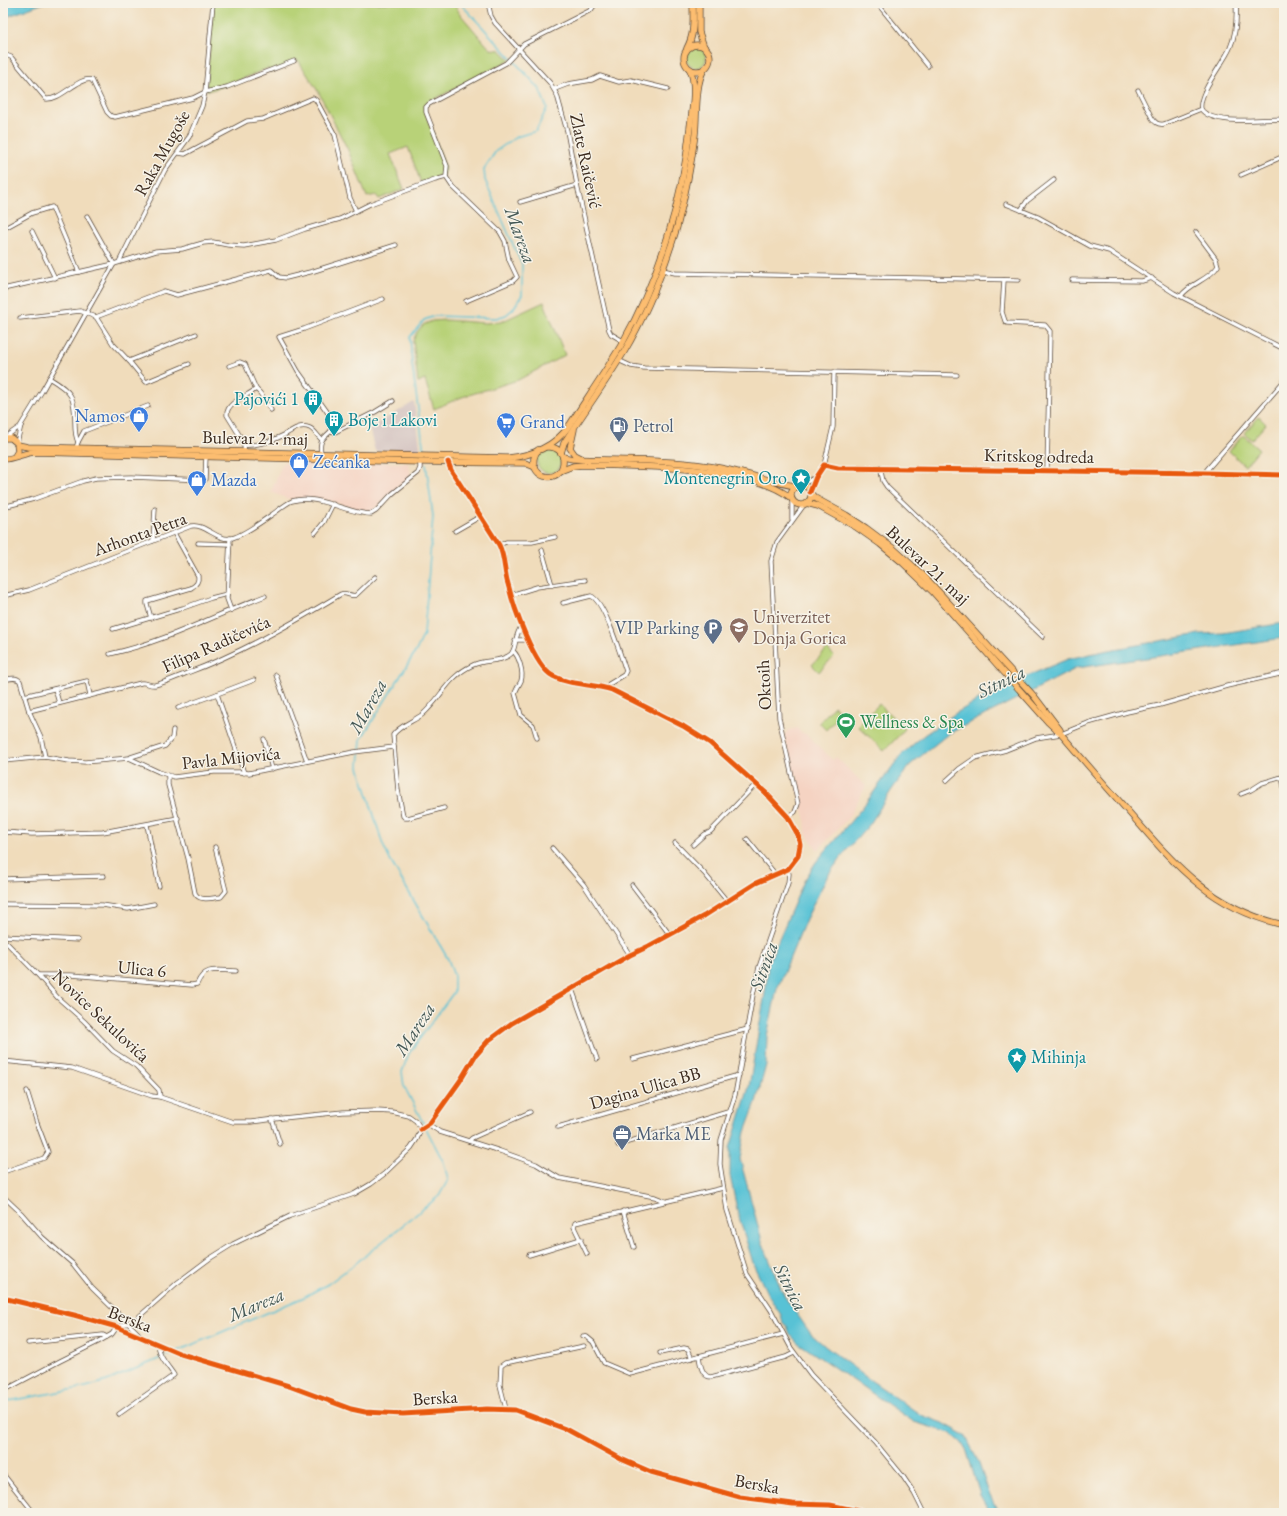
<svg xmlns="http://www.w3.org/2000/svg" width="1287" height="1516" font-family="'EB Garamond',serif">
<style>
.built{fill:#f5d3c2}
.industrial{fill:#d1c0bd}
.green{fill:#b8d278;stroke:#7a7e4b}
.water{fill:#59c2d5;stroke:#4a767a}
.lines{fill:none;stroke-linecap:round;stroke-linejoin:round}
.stream{stroke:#59c2d5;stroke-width:1.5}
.street-casing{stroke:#564536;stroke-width:5}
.primary-casing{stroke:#564536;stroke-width:7}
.street{stroke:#fff;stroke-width:3.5}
.primary{stroke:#fcbd6f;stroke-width:5.5}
.cycleway-casing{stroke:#f7f3e8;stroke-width:8}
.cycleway{stroke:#e8590c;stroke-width:5}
.labels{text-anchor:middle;stroke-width:3;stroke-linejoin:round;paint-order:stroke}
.street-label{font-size:18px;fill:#3b2a1e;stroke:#f7f3e8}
.culture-label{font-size:18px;fill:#0d838f;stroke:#f7f3e8;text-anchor:end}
.shop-label{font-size:18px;fill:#366cbe;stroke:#f7f3e8;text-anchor:start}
.service-label{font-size:18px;fill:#4e5e75;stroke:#f7f3e8;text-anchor:start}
.education-label{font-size:18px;fill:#785e54;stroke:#f7f3e8;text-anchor:start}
.leisure-label{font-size:18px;fill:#27864d;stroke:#f7f3e8;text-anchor:start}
.water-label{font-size:19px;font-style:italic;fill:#445855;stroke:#f7f3e8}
</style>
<rect width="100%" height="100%" fill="#f7f3e8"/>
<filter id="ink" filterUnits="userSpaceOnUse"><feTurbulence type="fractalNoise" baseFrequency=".025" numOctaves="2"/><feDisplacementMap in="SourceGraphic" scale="8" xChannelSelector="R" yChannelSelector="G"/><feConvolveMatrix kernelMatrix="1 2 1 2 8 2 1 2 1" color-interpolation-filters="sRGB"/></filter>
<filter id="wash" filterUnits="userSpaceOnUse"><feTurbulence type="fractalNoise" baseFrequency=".012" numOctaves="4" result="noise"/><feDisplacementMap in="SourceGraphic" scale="16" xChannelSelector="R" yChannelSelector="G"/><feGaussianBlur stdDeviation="0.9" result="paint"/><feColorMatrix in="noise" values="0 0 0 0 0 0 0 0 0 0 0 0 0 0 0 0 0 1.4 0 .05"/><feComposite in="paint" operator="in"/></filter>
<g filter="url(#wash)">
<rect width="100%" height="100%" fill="#f0dcbb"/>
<g class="built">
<path d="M283,462L409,463L411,476L372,511L369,512L321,499L300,498L288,499L271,492Z"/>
<path d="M798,728L800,732L806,734L833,760L836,757L866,786L849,817L818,850L806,834L805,817L796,781L798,780L797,774L794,775L784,735L788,730Z"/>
</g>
<path class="industrial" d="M414,402L421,452L375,451L369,428Z"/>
<g class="green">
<path d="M213,3H245L246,6L251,3H454L460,14L490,49L500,50L510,60L427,103L424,107L445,167L444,175L421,183L408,147L390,154L404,189L379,199L376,195L367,197L348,150L319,93L298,60L270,72L268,68L228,85L208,91L206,89Z"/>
<circle cx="696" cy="58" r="10"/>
<path d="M544,302L565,355L518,380L462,397L434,409L425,380L418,382L413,341L417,332L423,325L432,321L445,320L485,323L501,322Z"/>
<path d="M1259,417L1266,424L1252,440L1244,433Z"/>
<path d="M1243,435L1259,449L1245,466L1229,451Z"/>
<circle cx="549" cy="461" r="12"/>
<path d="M827,649L834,656L819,672L812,665Z"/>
<path d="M879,704L905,729L884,751L858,726Z"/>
<path d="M834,706L842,713L826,730L819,723Z"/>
</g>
<g class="water">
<path d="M3,3H44L3,18Z"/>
<path d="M1284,623V638L1077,668L948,734L910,765L891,791L870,824L846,851L828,875L806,919L777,989L767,1036L766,1065L756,1102L745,1132L740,1159L762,1241L781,1289L787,1300L811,1334L826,1347L866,1377L921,1415L945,1424L965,1435L978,1461L990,1496L999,1513H990L980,1495L967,1452L961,1442L950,1433L914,1422L797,1342L790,1334L787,1326L783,1323L781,1315L768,1295L754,1266L738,1214L730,1176V1148L749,1087L766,987L768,964L804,881L816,862L862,808L901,755L924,735L956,713L1003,686L1068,659L1104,651L1199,634L1223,633Z"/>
</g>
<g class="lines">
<g class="stream">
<path d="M424,452L412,364L410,337L424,320L435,316L496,318L506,315L513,309L522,295V265L485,180L484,169L496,151L516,137L536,131L547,108L539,88L460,3"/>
<path d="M3,1402L86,1387L107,1381L302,1298L328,1284L356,1263L439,1196L448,1180L444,1163L404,1086L402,1072L409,1053L454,992V976L448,959L390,860L383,845L359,767L361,739L416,651L424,634L433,516L426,464"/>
</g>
</g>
</g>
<g filter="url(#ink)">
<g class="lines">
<defs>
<g id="street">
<path d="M488,3L491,16L495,23L550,83L557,95L567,131L577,185L609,330L611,334L623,341"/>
<path d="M877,3L928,66"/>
<path d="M1236,3C1237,18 1236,34 1230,48C1223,64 1198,93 1201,109C1212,126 1265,119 1284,119"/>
<path d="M3,54L11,57L46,99C60,101 79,76 92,80L107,112L111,116L115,117L193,98L205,92L227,87L294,61"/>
<path d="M555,89L568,84L592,80L600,76L619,82L631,80L668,89"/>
<path d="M1138,90L1152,118C1155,123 1158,125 1164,124L1201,109"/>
<path d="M179,153L185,154L247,121L263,119L313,98L316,100L335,135L350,198L356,211"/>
<path d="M1241,175L1284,156"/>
<path d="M520,202L577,185"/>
<path d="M1006,204L1038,217L1090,246L1109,251L1174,293L1284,349"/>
<path d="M1021,210L1027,201L1054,180"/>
<path d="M87,216L114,264"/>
<path d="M3,229L32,213L52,207L79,272"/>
<path d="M32,231L55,278"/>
<path d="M119,262L165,170L189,137L202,106L205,92L213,3"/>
<path d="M663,270L675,273L1019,280"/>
<path d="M1004,280L1002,312L1005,321L1007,323L1045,325L1050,331L1047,471"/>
<path d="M1072,280L1142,281L1152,278"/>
<path d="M3,289L114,264L156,251L182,249L203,243L213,242L228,245L244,246L276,240L305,229L340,219L370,204L435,180L446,177"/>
<path d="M1181,296C1190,283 1209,280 1218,266L1216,259L1196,232"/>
<path d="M466,301L513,281L517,277L509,260L505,241L500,232L452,186L446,177L447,166L426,112V107L429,104L506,63L524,44L591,10L596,3"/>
<path d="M96,317L164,291L177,295L271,270L279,277L286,278L314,271L396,245"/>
<path d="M20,318L80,311L96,317L113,344L129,361L146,382L189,364"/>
<path d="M618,360L631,366L644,368L957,375"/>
<path d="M129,361L196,334"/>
<path d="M229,366L240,362L245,364L256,389C248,396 226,402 227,415L243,441L245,452"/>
<path d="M49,378C72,392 75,396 75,424C75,430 75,436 78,442"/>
<path d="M256,389L260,393L271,410"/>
<path d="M331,431L335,432L375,412L393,401"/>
<path d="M5,437L21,426"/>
<path d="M17,443L21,425L42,391L114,264"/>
<path d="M244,445C257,446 273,441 284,435C292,431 300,423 310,428C314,430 318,436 321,439"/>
<path d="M76,448L78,442L84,431L148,406"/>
<path d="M321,453C317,431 336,438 333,420L298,371L279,337L304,329L383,299"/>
<path d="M824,465L833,427L834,372"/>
<path d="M880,467L883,481L887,487L1043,637"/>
<path d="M1204,473L1284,381"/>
<path d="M801,485L816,477"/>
<path d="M810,492L816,477L824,465L838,468L1204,473L1284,475"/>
<path d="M792,500V519"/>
<path d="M3,507L34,499L83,481L96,478L131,477L205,480L206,456"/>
<path d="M455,531L481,516"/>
<path d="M315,533L324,522L333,504"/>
<path d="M230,538L227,599L231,610"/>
<path d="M153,541L155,509"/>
<path d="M198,543L230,544"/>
<path d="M499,545L506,542H532L555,537"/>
<path d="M542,550L552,585"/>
<path d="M511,595L537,587L585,580"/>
<path d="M3,596L29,590L191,526C205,523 218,542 232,538C246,534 264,520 277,511C282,507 287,503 292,501C317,493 348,514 371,514L376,511L392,494L418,473L420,468V462"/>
<path d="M563,603L591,596C605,601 621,657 626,671L624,675L609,684L606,688"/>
<path d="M151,618L147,604V601L191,588C196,585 199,582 198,576L174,533"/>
<path d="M113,629L183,608L211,598L227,594"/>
<path d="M515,640H527"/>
<path d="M513,651C519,656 524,673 521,681C519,685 517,688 515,693L521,715L533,725L537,738"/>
<path d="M110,654C165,642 213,616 265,596"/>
<path d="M276,675L307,761"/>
<path d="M3,680C9,679 16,676 20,681L29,711L41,737L45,757"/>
<path d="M55,689L59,703"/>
<path d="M217,694L244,773"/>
<path d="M24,696L87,681L90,695"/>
<path d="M178,708L217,694L254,680"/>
<path d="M29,711L141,683C146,682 150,686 155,685C166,682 177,677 187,673C241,653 291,624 341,594C346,592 351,597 356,595L375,577"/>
<path d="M264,739L272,769"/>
<path d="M131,757L165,746L172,738L173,730"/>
<path d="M3,761L45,757L69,761L85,762L129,758L159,772L174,777L214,772H239L249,773L354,752L394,747"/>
<path d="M168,776V785L188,858L195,893C199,902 212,898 221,897L226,891L215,847"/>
<path d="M1282,777L1284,787"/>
<path d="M946,781L959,769L975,758L1006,750L1036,738L1061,734L1088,723L1127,712L1160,705L1227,686L1284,673"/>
<path d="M1241,794L1251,790L1262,783L1282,777L1284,774"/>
<path d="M444,808L408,818H405L403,816L398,790L393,735C399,726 414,721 423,714C442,697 447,677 473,665C484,659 501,663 511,654C517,648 514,634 522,626"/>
<path d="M788,817L795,812L798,804L779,718L771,561L777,542L804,505"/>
<path d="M147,825L159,886"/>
<path d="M3,832L32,834L103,832L178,818"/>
<path d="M747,839L776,875"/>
<path d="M675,843L704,873L727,901"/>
<path d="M693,845L705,834L710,832L756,784"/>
<path d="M552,848L584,885L630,955"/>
<path d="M788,869L789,874L788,883L759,967L753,995L735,1095L721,1140L720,1164L727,1210L747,1274L771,1310L791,1348L811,1375L875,1442L902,1475L914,1493L924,1513"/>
<path d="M3,879L104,876"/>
<path d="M632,885L670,935"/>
<path d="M3,904L102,905L128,909L154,904"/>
<path d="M3,936L78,940"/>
<path d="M3,939L38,975L58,998L84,1021L113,1051L136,1066L159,1090L160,1097"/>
<path d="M38,975H71L192,985L197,984C205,965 218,971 236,971"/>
<path d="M572,989L597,1059"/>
<path d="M633,1059L748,1029"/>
<path d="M3,1061L72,1068L152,1096L160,1097L233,1122H251L283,1118L343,1112L377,1111L392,1112L409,1116L416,1121L421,1129"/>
<path d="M272,1119L280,1144"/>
<path d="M428,1124L440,1132L500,1151L536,1164L559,1178L655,1197L665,1201"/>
<path d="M558,1127L739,1075"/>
<path d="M421,1129L430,1123L460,1081L475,1056L489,1040L512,1023L630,955L649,946L704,916L756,883L788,869L798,856L800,845L798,835L788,817L765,792L710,743L683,726L612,690C593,683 571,686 553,676C534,667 513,605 508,584C504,571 505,557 499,545L451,470L448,462"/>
<path d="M469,1141L472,1138L530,1112"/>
<path d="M618,1145L731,1111"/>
<path d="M3,1172L44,1158L48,1152L37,1123L27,1091"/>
<path d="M3,1196L21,1213L42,1237L73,1264L92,1288L141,1336"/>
<path d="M623,1211L634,1247"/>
<path d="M587,1254L574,1227L575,1223L723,1188"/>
<path d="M529,1255L581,1239"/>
<path d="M3,1298L74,1315L117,1327L181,1354L289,1386L351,1409L365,1412L403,1414L487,1409L515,1410L568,1430L621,1459L651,1472L740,1497L793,1504L830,1505L868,1513"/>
<path d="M583,1336L587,1337L593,1342L604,1363L630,1374L783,1334"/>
<path d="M28,1343L103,1335L107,1337"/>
<path d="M660,1353L684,1348L688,1349L692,1358"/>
<path d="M699,1356C700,1364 702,1377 711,1377L786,1357L794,1353"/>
<path d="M3,1391L60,1361L98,1342L112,1334L117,1327L134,1321L177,1283L209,1259L233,1244L290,1216L354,1194L371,1184L384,1174L411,1148L417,1139L421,1129"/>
<path d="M506,1409L500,1385L501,1366L505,1363L584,1346"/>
<path d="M119,1414L174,1375C169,1367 157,1355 159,1345"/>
<path d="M3,1474L34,1513"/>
</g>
<g id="primary">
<path d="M699,3V32L704,47"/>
<circle cx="697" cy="58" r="13"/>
<path d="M687,48C695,34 693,19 693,3"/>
<path d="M574,430L570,448L575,455L581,458"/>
<path d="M3,438H11L17,443L18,451L15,456"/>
<path d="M18,445L28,447L508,458C532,456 555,446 569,426C587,398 606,371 623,342C659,278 683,200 690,127C692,111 697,84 690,70"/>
<path d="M538,450C534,455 532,461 535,468C537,472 540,475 544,476C567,482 571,445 547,447"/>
<path d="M561,453L564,443C584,412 605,383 624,352C647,313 664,270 677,227C685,196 691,166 695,135C697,118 695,83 704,70"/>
<path d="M563,457L573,459C618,461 664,459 708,466C738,470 766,481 795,486"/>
<path d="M3,459C10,460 24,453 34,452L420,462L525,463L535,467"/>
<path d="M560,471L573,466L583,465C635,466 751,465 791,498"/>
<circle cx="801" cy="495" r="10"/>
<path d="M811,494L815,498L846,515L866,528L894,549L925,577L1012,672L1034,696L1060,730"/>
<path d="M806,503L818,506L856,527L880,544L903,563L933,592L1048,722L1061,734C1083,760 1105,785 1127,810C1174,864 1211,909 1284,925"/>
</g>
</defs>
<use href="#street" class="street-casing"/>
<use href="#primary" class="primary-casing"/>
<use href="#street" class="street"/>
<use href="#primary" class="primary"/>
<defs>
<g id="cycleway">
<path d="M810,492L816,477L824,465L838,468L1204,473L1284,475"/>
<path d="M421,1129L430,1123L460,1081L475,1056L489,1040L512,1023L630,955L649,946L704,916L756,883L788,869L798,856L800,845L798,835L788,817L765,792L710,743L683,726L612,690C593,683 571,686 553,676C534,667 513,605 508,584C504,571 505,557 499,545L451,470L448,462"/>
<path d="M3,1298L74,1315L117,1327L181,1354L289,1386L351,1409L365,1412L403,1414L487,1409L515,1410L568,1430L621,1459L651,1472L740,1497L793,1504L830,1505L868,1513"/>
</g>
</defs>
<use href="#cycleway" class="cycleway-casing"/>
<use href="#cycleway" class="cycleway"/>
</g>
</g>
<defs>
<symbol id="building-pin" viewBox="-11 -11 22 30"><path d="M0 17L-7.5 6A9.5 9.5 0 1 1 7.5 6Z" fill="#0f9aa8" stroke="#f7f3e8"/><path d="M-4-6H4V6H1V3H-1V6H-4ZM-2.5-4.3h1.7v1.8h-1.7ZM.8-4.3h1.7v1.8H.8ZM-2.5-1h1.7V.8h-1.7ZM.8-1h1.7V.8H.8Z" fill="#fff"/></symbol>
<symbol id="shop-pin" viewBox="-11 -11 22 30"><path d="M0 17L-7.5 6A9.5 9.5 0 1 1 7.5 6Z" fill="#3f7fe0" stroke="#f7f3e8"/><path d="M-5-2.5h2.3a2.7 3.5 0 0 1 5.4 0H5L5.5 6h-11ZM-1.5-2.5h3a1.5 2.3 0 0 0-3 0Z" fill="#fff"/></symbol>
<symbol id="supermarket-pin" viewBox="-11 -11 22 30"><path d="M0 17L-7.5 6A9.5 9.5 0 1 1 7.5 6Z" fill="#3f7fe0" stroke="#f7f3e8"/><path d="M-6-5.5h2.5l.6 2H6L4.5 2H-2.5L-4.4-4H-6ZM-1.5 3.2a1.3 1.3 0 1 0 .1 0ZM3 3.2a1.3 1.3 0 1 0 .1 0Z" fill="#fff"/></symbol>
<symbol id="fuel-pin" viewBox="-11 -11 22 30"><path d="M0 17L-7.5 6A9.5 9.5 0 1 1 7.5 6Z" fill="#5c6f8a" stroke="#f7f3e8"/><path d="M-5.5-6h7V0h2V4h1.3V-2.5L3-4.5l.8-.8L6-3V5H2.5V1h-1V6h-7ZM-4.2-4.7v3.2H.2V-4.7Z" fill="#fff"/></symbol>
<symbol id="sight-pin" viewBox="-11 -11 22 30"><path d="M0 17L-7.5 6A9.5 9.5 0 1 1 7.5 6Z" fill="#0f9aa8" stroke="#f7f3e8"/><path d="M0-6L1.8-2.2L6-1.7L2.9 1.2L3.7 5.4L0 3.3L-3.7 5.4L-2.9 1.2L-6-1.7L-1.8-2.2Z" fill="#fff"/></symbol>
<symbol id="university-pin" viewBox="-11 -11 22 30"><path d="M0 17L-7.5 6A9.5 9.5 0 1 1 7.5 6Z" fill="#8d6e63" stroke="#f7f3e8"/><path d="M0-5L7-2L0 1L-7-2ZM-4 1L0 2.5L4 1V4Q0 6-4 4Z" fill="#fff"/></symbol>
<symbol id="parking-pin" viewBox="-11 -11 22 30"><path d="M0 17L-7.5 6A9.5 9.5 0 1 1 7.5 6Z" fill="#5c6f8a" stroke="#f7f3e8"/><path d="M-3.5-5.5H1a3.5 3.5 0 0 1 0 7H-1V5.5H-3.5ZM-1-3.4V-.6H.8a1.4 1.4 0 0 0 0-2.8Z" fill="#fff"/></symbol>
<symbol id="stadium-pin" viewBox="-11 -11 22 30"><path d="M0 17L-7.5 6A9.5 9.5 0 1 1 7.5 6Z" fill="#2e9e5b" stroke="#f7f3e8"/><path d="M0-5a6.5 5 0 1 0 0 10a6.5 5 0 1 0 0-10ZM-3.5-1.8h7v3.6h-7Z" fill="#fff"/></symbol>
<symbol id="office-pin" viewBox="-11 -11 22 30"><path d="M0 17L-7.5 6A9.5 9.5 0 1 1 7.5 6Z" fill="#5c6f8a" stroke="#f7f3e8"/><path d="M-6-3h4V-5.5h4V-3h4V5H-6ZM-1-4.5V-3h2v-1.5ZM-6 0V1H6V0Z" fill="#fff"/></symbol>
</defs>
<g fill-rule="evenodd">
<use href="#building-pin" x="302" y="388" width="22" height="30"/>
<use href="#shop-pin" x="128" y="405" width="22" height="30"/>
<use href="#building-pin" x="323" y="409" width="22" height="30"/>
<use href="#supermarket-pin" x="495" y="411" width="22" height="30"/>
<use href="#fuel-pin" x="608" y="415" width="22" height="30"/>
<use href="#shop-pin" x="288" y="451" width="22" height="30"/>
<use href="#sight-pin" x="790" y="467" width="22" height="30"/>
<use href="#shop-pin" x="186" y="469" width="22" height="30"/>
<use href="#university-pin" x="728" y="616" width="22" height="30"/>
<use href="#parking-pin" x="702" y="617" width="22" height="30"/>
<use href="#stadium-pin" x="835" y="711" width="22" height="30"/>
<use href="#sight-pin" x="1006" y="1046" width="22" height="30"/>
<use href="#office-pin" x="611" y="1123" width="22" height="30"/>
</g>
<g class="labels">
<g class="street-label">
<text transform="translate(162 153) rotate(-61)" y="6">Raka Mugoše</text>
<text transform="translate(586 161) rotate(78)" y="6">Zlate Raičević</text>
<text transform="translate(255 438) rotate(1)" y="6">Bulevar 21. maj</text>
<text transform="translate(1039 456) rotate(1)" y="6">Kritskog odreda</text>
<text transform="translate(140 534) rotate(-20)" y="6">Arhonta Petra</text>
<text transform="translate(928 565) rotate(43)" y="6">Bulevar 21. maj</text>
<text transform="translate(216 644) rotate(-24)" y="6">Filipa Radičevića</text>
<text transform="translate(764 685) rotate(-93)" y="6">Oktoih</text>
<text transform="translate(231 758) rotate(-6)" y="6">Pavla Mijovića</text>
<text transform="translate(142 969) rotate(5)" y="6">Ulica 6</text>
<text transform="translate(101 1016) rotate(43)" y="6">Novice Sekulovića</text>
<text transform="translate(645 1088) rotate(-16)" y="6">Dagina Ulica BB</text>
<text transform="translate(130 1319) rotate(21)" y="6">Berska</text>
<text transform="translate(435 1398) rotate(-4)" y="6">Berska</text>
<text transform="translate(757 1484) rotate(10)" y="6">Berska</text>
</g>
<g class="culture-label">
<text x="299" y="405">Pajovići 1</text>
<text x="348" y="426" text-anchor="start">Boje i Lakovi</text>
<text x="787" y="484">Montenegrin Oro</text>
<text x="1031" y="1063" text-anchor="start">Mihinja</text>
</g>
<g class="shop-label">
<text x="125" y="422" text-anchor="end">Namos</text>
<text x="520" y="428">Grand</text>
<text x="313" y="468">Zećanka</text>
<text x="211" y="486">Mazda</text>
</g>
<g class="service-label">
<text x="633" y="432">Petrol</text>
<text x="699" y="634" text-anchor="end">VIP Parking</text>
<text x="636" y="1140">Marka ME</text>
</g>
<g class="education-label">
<text x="753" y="623">Univerzitet<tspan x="753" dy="21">Donja Gorica</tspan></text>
</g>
<g class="leisure-label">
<text x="860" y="728">Wellness &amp; Spa</text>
</g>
<g class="water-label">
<text transform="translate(521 235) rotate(70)" y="7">Mareza</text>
<text transform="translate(1001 681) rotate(-26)" y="7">Sitnica</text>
<text transform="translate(367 706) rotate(-61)" y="7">Mareza</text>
<text transform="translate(763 966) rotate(-70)" y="7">Sitnica</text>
<text transform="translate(414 1029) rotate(-57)" y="7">Mareza</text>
<text transform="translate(791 1287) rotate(63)" y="7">Sitnica</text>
<text transform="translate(256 1304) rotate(-23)" y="7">Mareza</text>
</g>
</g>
<rect width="1287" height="1516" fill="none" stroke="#f7f3e8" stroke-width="16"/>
</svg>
